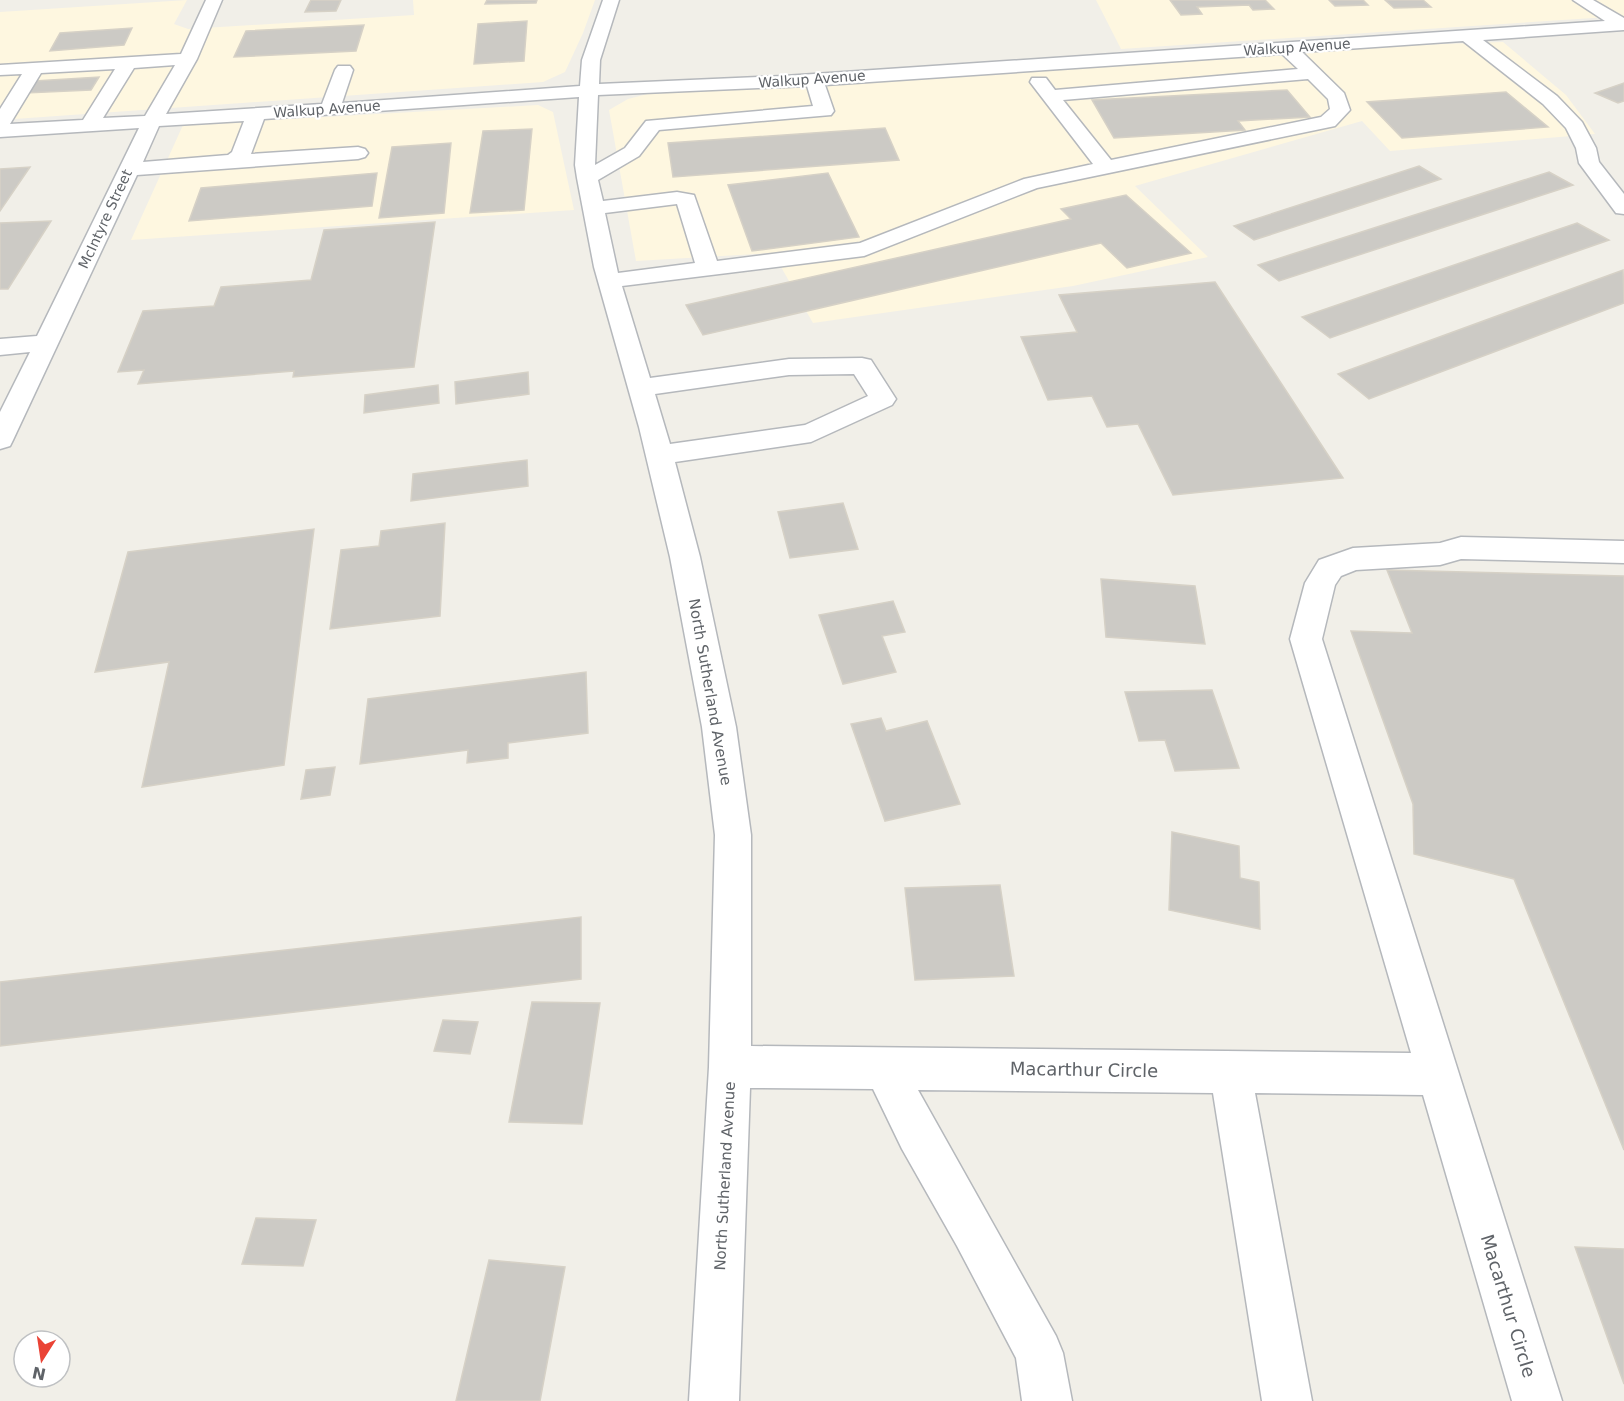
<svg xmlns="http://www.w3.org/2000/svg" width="1624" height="1401" font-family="'DejaVu Sans',sans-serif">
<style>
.commercial{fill:#fef7e0}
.building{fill:#cccac5;stroke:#d6d1c6;stroke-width:1.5}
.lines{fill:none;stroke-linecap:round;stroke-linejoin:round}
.minor-casing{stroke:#b5b8bc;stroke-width:3}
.minor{fill:#fff;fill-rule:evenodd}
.labels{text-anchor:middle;stroke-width:4.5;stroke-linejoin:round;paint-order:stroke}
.far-street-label{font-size:14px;fill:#5f6368;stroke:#fff}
.street-label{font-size:15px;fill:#5f6368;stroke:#fff}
.near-street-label{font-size:18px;fill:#5f6368;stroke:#fff}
</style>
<rect width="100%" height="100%" fill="#f1efe8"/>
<g class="commercial">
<path d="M187,0L174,24L188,29L414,15L413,0H595L583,33L565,72L543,82L0,120V12Z"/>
<path d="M1096,0H1624V16L1121,49Z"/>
<path d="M1503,42L1566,95L1595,134L1390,151L1362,121L1135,186L1208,257L1073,286L813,323L773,253L636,261L609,110L628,99L659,91L1385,46Z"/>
<path d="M538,105L553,112L574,210L131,240L183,125Z"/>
</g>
<g class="building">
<path d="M311,0H341L336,11L305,12Z"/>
<path d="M487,0H537L536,3L485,4Z"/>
<path d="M1170,0H1265L1274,9L1253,10L1249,5L1197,7L1202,14L1181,15Z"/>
<path d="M1329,0H1363L1368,5L1335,6Z"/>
<path d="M1385,0H1423L1431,7L1394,8Z"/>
<path d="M527,21L524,61L474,64L478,24Z"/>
<path d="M364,25L356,51L234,57L246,31Z"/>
<path d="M132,28L124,45L50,51L60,33Z"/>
<path d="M99,77L91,90L26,93L34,81Z"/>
<path d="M1624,83V101L1618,103L1595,93Z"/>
<path d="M1287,90L1310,117L1238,121L1245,130L1114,138L1092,100Z"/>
<path d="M1506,92L1548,127L1402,138L1367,102Z"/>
<path d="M885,128L899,160L673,177L668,143Z"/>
<path d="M532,129L524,210L470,213L483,131Z"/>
<path d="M451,143L444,213L379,218L392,147Z"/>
<path d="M1419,166L1441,179L1254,240L1234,226Z"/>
<path d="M30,167L0,211V169Z"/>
<path d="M1549,172L1573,185L1279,281L1258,265Z"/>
<path d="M377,173L372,206L189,221L201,188Z"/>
<path d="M828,173L859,237L752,251L728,185Z"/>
<path d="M1126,195L1191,253L1127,268L1101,243L703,335L686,305L1071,219L1061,209Z"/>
<path d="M51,221L8,289H0V223Z"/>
<path d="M435,222L414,367L293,377L294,371L138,384L144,370L118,372L143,311L214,306L221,287L311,280L324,230Z"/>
<path d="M1577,223L1609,240L1330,338L1302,317Z"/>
<path d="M1623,270L1624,303L1369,399L1338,374Z"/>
<path d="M1215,282L1343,478L1173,495L1138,424L1107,427L1092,396L1048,400L1021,337L1077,332L1059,295Z"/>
<path d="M528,372L529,394L456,404L455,382Z"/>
<path d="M438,385L439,403L364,413L365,395Z"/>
<path d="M527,460L528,486L411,501L413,474Z"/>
<path d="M843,503L858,549L790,558L778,512Z"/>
<path d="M445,523L440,616L330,629L341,550L379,546L381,531Z"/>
<path d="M314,529L284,765L142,787L169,662L95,672L128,552Z"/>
<path d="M1387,570L1624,576V1150L1514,879L1414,854L1413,804L1351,631L1412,633Z"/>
<path d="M1101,579L1195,586L1205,644L1106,637Z"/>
<path d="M893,601L905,632L882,636L896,672L843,684L819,615Z"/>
<path d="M586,672L588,733L508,743V758L467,763L468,750L360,764L368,699Z"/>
<path d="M1212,690L1239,768L1175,771L1165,740L1139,741L1125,692Z"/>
<path d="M881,718L886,731L927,721L960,804L885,821L851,724Z"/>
<path d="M335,767L330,795L301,799L306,770Z"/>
<path d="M1172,832L1239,846L1240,878L1259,882L1260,929L1169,910Z"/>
<path d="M1000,885L1014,976L915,980L905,888Z"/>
<path d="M581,917V979L0,1046V982Z"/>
<path d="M532,1002L600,1003L582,1124L509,1122Z"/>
<path d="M443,1020L478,1022L470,1054L434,1051Z"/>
<path d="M256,1218L316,1220L303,1266L242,1264Z"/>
<path d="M1575,1247L1624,1249V1384Z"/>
<path d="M489,1260L565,1267L540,1401H456Z"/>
</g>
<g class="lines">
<defs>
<path id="minor" d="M206,0H222L197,59L166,114L322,104L335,70L338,66H350L353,70L342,103L580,86L582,60L603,0H619L600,60L599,84L784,76L1605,21L1573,0H1593L1624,18V30L1483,40L1557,96L1582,122L1596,148L1599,162L1624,194V214L1616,213L1579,163L1576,148L1566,128L1543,104L1463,41L1302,52L1344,93L1350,110L1335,126L1037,188L864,256L622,286L650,378L789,359L862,358L871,360L896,399L892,405L811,442L675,462L700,557L736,727L751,835V1046L1411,1053L1290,639L1305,583L1319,560L1353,548L1440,543L1461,537L1624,541V563L1461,559L1440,565L1356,570L1341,576L1335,585L1322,639L1562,1401H1512L1423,1095L1255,1093L1312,1401H1262L1213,1093L918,1090L1056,1336L1063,1353L1072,1401H1022L1016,1358L957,1246L902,1149L873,1089L750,1088L739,1401H689L709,1067L715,835L702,727L670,557L639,427L594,267L577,178L575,165L579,97L264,119L251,154L358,147L365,149L368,153L365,157L358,159L137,175L13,440L10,446L0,449V412L30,352L0,355V339L37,336L139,128L0,137V109L22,74L0,75V65L181,54ZM1282,54L1298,69L1055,90L1046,78H1032L1030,82L1093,164L1024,179L860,243L717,261L694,195L677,192L603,201L598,180L639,156L659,130L831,115L834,111L825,85ZM175,65L145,116L103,118L134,68ZM115,69L83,120L10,124L41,73ZM1308,79L1328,99L1330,109L1321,117L1111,160L1063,100ZM807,86L813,106L646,121L625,148L595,165L598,95ZM244,121L232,152L228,155L143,162L159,126ZM677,204L695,263L618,273L605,213ZM854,374L868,396L805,425L670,444L655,394L789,375Z"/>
</defs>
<use href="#minor" class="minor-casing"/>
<use href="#minor" class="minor"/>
</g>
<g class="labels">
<g class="far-street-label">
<text transform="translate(1297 47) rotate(-4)" y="5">Walkup Avenue</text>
<text transform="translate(812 79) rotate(-4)" y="5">Walkup Avenue</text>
<text transform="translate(327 109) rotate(-4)" y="5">Walkup Avenue</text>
<text transform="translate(105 219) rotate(-65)" y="5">McIntyre Street</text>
</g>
<g class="street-label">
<text transform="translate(710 692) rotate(80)" y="5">North Sutherland Avenue</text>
<text transform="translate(725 1176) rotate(-87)" y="5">North Sutherland Avenue</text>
</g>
<g class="near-street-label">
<text transform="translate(1084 1070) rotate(1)" y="6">Macarthur Circle</text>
<text transform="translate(1508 1306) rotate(73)" y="6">Macarthur Circle</text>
</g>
</g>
<g transform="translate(42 1359) rotate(192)"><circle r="28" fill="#ffffff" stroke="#bfc1c3" stroke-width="1.5"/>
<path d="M0-4.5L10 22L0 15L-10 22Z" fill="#ea4335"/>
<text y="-9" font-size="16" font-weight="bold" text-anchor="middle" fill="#5f6368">N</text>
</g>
</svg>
